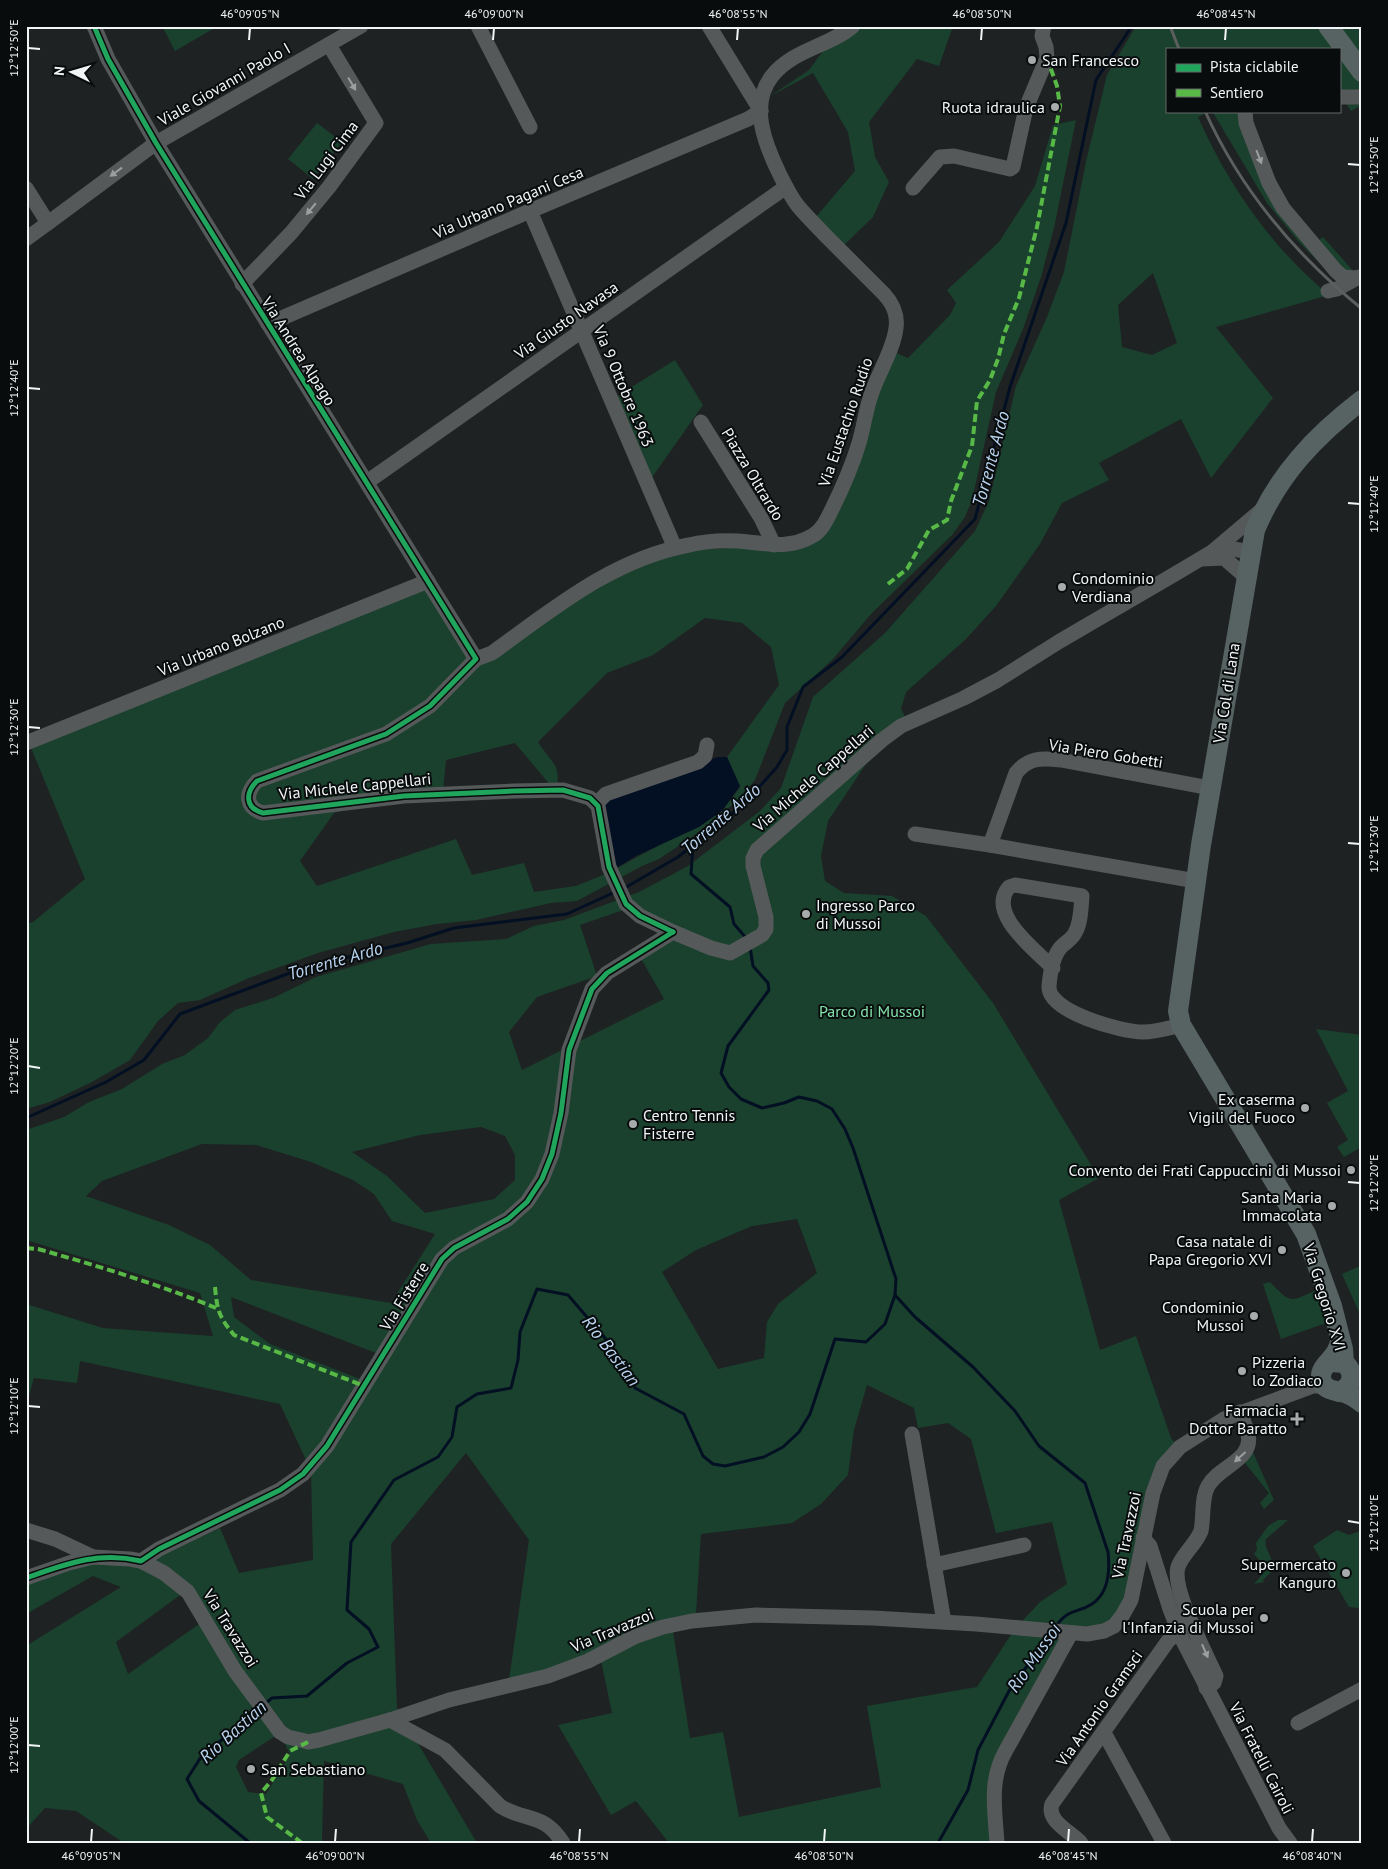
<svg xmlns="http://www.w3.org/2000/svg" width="1388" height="1869" font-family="'PT Sans',sans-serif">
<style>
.green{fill:#1a412d;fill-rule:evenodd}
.water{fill:#030f23}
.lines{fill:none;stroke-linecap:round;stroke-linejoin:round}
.stream{stroke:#030f23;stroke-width:3}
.minor{stroke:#56595a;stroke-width:15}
.major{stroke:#576362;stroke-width:20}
.rail{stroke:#5d5f5f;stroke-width:3}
.quiet{stroke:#58b947;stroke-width:4;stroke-dasharray:8 4;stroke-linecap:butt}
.cycleway-casing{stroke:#090c0c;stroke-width:8}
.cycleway{stroke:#20a55d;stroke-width:5}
.oneway{fill:#9c9fa0}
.ticks{fill:none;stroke:#f1f5f5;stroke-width:2}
.poi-dot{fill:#a7abac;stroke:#090c0c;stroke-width:2}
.labels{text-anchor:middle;stroke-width:4;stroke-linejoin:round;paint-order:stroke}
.poi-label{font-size:16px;fill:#f1f5f5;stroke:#090c0c;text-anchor:end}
.street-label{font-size:16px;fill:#f1f5f5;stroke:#090c0c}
.park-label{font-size:16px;fill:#84e4ab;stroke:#090c0c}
.water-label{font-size:18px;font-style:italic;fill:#b9d4f0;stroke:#090c0c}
.neatline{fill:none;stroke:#f1f5f5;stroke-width:2}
.ticks-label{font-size:12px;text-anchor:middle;fill:#f1f5f5}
</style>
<rect width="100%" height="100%" fill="#1e2223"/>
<g class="green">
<path d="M162,26H218L175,51Z"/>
<path d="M840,26H953L939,66L917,59L869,122L875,157L889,182L873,217L838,251L810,224L855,171L848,132L813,73L769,97L809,70L837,32Z"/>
<path d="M1136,26H1362V105L1351,111L1339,93V49H1167V111H1210L1198,117C1228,185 1272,248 1329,295L1216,327L1273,398L1211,478L1181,419L1099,463L1109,480L1062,503L1040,544L996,606L965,640L906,692L901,709L910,726L874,752L828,821L821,856L825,881L844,893L892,896L926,916L993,1003L1099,1178L1059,1200L1100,1350L1136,1336L1171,1438L1178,1446L1164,1457L1132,1581L1116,1621L1067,1635L993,1769L1001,1843H669L636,1801L611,1815L558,1725L612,1713L599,1651L590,1656L509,1680L529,1540L466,1453L391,1544L397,1708L477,1843H431L417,1820L403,1784L324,1761L322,1843H124L76,1811L45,1808L26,1829V1646L121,1587L93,1576L26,1614V1585L89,1561L133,1567L220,1528L239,1573L313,1560L311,1471L280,1404L80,1361L77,1383L34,1378L26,1406V1304L103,1328L213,1336L200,1293L26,1240V1130L64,1117L89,1102L122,1089L162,1064L185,1055L208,1038L220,1022L235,1010L273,998L316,977L431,944L506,939L534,926L564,920L639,892L688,866L760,811L781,788L813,697L885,633L975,531L989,501L1016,386L1047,317L1064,272L1087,157L1107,75ZM1153,273L1177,343L1152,355L1122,347L1118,305ZM635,906L680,930L639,955L664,999L522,1070L509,1032L537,997L597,976L580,925ZM481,1127L505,1136L515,1155V1180L494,1199L425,1213L387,1176L352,1152L420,1135ZM202,1144L256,1145L311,1162L353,1180L374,1194L392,1221L435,1234L391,1303L251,1280L210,1245L169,1225L86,1196L102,1181ZM797,1219L817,1273L778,1304L767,1322L764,1358L718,1369L662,1272L696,1250L752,1226ZM231,1297L376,1353L360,1379L270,1344L234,1317ZM867,1385L914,1408L918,1428L948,1423L971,1439L996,1533L1052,1522L1067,1584L1040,1602L1014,1630L977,1687L867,1706L881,1787L739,1817L723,1732L690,1738L671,1619L696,1613L701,1534L792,1523L821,1504L848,1475L854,1430ZM183,1593L202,1622L128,1674L116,1642ZM280,1733L290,1755L266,1794L248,1792L236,1767L239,1760Z"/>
<path d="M1212,111H1252L1250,117L1269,175L1316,242L1323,237L1356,274L1341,285L1299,242L1267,203Z"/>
<path d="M1076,120L1054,228L1041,277L1023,329L996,392L972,500L965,517L952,535L871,614L833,659L785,703L755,780L737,801L698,833L659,859L642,866L577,901L551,903L476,920L437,924L394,932L318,953L249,978L200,1000L178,1003L158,1021L130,1060L92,1082L50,1102L26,1109V924L33,922L85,879L27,738L430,578L479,665L600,581L675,551L800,544L817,530L891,351L908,358L950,315L956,303L947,290L999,242L1035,186L1053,125ZM705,618L742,623L771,647L779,685L727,757L740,787L722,811L608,873L576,886L534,892L524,863L472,875L456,839L317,886L300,861L334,813L389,796L443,791L446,760L515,743L556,792C562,764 552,764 538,742L607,673L653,655Z"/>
<path d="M317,123L342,142L313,179L288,159Z"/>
<path d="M675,360L703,405L648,483L614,398Z"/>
<path d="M1316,1029L1362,1035V1147L1344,1157L1337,1147L1348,1140L1327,1103L1348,1091Z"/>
<path d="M1362,1265V1319L1342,1274Z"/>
<path d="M1270,1282C1293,1306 1290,1301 1319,1289L1329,1322L1281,1339L1263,1284Z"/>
<path d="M1252,1450L1274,1500L1264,1509L1260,1503L1269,1493L1245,1463Z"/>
<path d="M1278,1520H1288L1266,1539C1263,1550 1275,1556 1272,1571L1263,1580L1264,1582L1254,1584L1267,1569L1254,1554L1257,1549L1256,1543L1268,1526Z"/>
<path d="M1337,1530L1349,1535L1362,1530V1606L1359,1608L1349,1607L1313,1546Z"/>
</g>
<path class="water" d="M718,757H727L740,786L722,811L699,827L636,856L608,873L597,799Z"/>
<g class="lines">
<g class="stream">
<path d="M693,845L691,874L730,907L734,924L747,939"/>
<path d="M623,889L678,857L744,804L777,767L787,750V727L803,687L842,657L975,519L1010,387L1066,223L1096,80L1132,26"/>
<path d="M26,1118L106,1082L144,1060L180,1014L306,967L407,943L454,928L567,914L615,892"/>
<path d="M895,1295L915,1317L973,1367L1015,1411L1039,1446L1085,1483L1108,1552C1110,1570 1109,1593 1092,1604C1077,1614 1070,1607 1056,1626"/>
<path d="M266,1703L272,1698L307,1696L347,1663L378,1647L369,1629L347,1610L351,1542L394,1480L438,1457L452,1437L457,1407L477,1394L511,1388L518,1360L520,1332L537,1289L568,1295L611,1345L635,1388L684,1414L703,1456L713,1464L725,1466L764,1457L783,1447L799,1432L810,1414L835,1339L866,1342L885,1324L895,1295L896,1279L853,1148L845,1129L832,1109L817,1101L799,1097L784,1103L762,1108L741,1099L729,1087L721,1073L728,1046L769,990L768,983L753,966L750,947"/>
<path d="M250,1843L199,1801L187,1779L201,1757L259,1709"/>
<path d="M938,1843L968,1790L978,1750L1009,1691L1049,1636"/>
</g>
<g class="minor">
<path d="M94,26L108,59L156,143L476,659"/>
<path d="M478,26L530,127"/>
<path d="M709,26L761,111"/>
<path d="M1339,97H1362"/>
<path d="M1245,111L1246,123L1269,183L1283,208L1336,271L1343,277L1357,278"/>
<path d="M26,188L48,223L26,239"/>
<path d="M913,188L940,157L954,156L1010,169L1013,167L1026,108L1047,58L1046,47L1042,36L1044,26"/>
<path d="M530,211L675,548"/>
<path d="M48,223L156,143L361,26"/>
<path d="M242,284L291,233L329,187L376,123L329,45"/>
<path d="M1328,291L1337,289L1359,277"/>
<path d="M268,324L530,211L748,119L761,111"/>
<path d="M701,422L761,518L774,545"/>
<path d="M367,482L786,187"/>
<path d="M1212,552L1228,548L1250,552"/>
<path d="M1202,559L1224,558L1246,577"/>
<path d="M476,659L430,706L386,734L257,781C245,793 245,808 263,813L404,796L514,791L563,790L590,798L598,806L609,867L626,904L640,916L673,932L711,948L730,953L762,935L766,929V917L753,866V858L757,850L882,740L901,726L964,698L998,680L1060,641L1175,574L1212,552L1264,508"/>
<path d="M476,659L492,653C553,609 613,559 689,545C705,541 722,540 738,541C763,543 789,550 812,536C822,531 827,519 832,509C843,487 852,466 859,443C864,426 866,408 872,392C879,372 894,348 896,328C898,314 893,304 884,294C865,275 846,256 827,237C818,227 807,217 798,206C790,196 785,185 779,173C765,144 749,105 772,76C792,50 830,46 853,26"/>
<path d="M26,743L428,581"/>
<path d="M597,803L606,794L698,762L705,756L707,745"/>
<path d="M915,834L990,845"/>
<path d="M1196,881L990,845L1016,773C1029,757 1042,758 1061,760L1210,788"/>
<path d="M1053,968C1036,950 986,914 1009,887L1015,885L1082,896C1081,907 1081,923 1075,933C1072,939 1066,942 1061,947C1053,956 1050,974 1049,986C1047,1012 1122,1032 1143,1032C1156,1032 1169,1028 1181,1025"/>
<path d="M912,1434L944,1622"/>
<path d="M26,1530L55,1539L93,1557"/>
<path d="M1143,1538L1150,1546L1170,1609L1181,1637L1279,1828L1290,1843"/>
<path d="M141,1561L159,1549L280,1490L303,1474L327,1446L442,1259L454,1248L508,1219L527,1202L542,1179L552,1154L561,1113L569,1050L592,989L607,973L673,932"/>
<path d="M934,1565L1024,1545"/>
<path d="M26,1578L69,1563L93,1557L130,1559L141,1561L164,1573L188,1592L235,1671L280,1732L288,1737L301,1740L308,1742L319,1740L390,1720L449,1700L548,1676L588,1661L634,1637L663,1627L692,1621L756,1615L873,1618L976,1624L1087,1634L1104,1631L1114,1626L1122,1616L1131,1600L1153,1493L1163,1466L1180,1447L1224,1419L1232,1416L1313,1386H1319L1330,1390"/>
<path d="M1206,1688L1214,1683L1216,1676C1206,1653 1171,1589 1178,1567C1182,1555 1196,1544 1201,1531C1204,1517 1201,1499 1208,1486C1219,1466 1254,1460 1248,1434C1246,1427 1243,1420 1240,1412"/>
<path d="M390,1720L445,1750L500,1806C525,1822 544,1812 563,1843"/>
<path d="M1298,1723L1362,1689"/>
<path d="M1103,1733L1107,1738L1164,1843"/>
<path d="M997,1843C995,1811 989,1781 1005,1752L1071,1633"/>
<path d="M1081,1843C1070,1831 1046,1821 1052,1804L1168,1641L1179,1631"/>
</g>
<g class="major">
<path d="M1328,26L1362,72"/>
<path d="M1340,1340C1339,1358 1320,1364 1321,1377C1322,1391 1335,1390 1345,1393C1351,1395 1357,1399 1362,1403"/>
<path d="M1332,1362L1344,1363C1356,1372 1353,1387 1339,1392"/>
<path d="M1344,1363L1343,1349L1332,1306L1306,1234L1181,1025L1178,1011L1201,845L1255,530C1278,475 1315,436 1362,400"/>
</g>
<g class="rail">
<path d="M1170,26L1179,49"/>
<path d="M1205,111C1240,189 1296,255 1362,309"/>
</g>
<g class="quiet">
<path d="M888,584L907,569L929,530L947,520L951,501L972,446L977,401L990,380L998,359L1004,334L1019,298L1037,227L1060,106L1057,86L1047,58"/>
<path d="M26,1248L38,1249C98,1266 158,1284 216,1308"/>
<path d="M215,1287C217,1310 219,1317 234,1335L364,1386"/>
<path d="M302,1843L267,1817L261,1793L272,1780L290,1751L308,1742"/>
</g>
<defs>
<g id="cycleway">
<path d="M94,26L108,59L156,143L476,659L430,706L386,734L257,781C245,793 245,808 263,813L404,796L514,791L563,790L590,798L598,806L609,867L626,904L640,916L673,932"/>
<path d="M26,1578C66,1564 98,1551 141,1561L159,1549L280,1490L303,1474L327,1446L442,1259L454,1248L508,1219L527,1202L542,1179L552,1154L561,1113L569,1050L592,989L607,973L673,932"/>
</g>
</defs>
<use href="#cycleway" class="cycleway-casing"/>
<use href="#cycleway" class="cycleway"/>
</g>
<defs><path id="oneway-solid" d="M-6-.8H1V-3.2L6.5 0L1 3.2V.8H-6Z" transform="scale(1.25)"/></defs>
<g class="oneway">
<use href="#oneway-solid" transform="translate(352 84) rotate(59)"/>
<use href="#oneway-solid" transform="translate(1259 157) rotate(69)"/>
<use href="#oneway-solid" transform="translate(116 172) rotate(144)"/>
<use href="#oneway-solid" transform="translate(311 209) rotate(130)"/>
<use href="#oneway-solid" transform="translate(1240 1457) rotate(138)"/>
<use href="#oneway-solid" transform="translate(1205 1651) rotate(66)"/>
</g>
<path class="ticks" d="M249,40L250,28M493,40L494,28M737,40L738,28M981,40L982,28M1225,40L1226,28M28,48L40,49M1348,164L1360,165M28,388L40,389M1348,503L1360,504M28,727L40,728M1348,843L1360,844M28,1066L40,1068M1348,1182L1360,1183M28,1406L40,1407M1348,1521L1360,1523M28,1745L40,1746M91,1842L92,1829M335,1842L336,1829M579,1842L580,1829M824,1842L825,1829M1068,1842L1069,1829M1312,1842L1313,1829"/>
<g class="poi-dot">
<circle cx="1032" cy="60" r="5"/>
<circle cx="1055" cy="107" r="5"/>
<circle cx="1062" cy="587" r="5"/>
<circle cx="806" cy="914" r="5"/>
<circle cx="1305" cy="1108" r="5"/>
<circle cx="633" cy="1124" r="5"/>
<circle cx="1351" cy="1170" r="5"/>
<circle cx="1332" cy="1206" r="5"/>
<circle cx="1282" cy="1250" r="5"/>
<circle cx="1254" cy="1316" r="5"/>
<circle cx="1242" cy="1371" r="5"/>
<path d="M1294.5 1411.5h5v5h5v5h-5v5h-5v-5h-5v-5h5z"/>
<circle cx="1346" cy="1573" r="5"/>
<circle cx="1264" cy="1618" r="5"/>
<circle cx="251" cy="1769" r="5"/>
</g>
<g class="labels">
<g class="poi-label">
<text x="1042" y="66" text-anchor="start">San Francesco</text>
<text x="1045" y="113">Ruota idraulica</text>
<text x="1072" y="584" text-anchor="start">Condominio<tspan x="1072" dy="18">Verdiana</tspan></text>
<text x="816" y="911" text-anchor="start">Ingresso Parco<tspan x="816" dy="18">di Mussoi</tspan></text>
<text x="1295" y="1105">Ex caserma<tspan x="1295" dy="18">Vigili del Fuoco</tspan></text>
<text x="643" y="1121" text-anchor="start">Centro Tennis<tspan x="643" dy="18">Fisterre</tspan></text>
<text x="1341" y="1176">Convento dei Frati Cappuccini di Mussoi</text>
<text x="1322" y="1203">Santa Maria<tspan x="1322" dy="18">Immacolata</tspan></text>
<text x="1272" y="1247">Casa natale di<tspan x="1272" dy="18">Papa Gregorio XVI</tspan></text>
<text x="1244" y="1313">Condominio<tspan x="1244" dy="18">Mussoi</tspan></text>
<text x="1252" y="1368" text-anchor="start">Pizzeria<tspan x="1252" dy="18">lo Zodiaco</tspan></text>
<text x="1287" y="1416">Farmacia<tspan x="1287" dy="18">Dottor Baratto</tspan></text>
<text x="1336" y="1570">Supermercato<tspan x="1336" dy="18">Kanguro</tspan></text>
<text x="1254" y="1615">Scuola per<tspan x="1254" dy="18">l'Infanzia di Mussoi</tspan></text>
<text x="261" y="1775" text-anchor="start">San Sebastiano</text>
</g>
<g class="street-label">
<text transform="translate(224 84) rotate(-30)" y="6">Viale Giovanni Paolo I</text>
<text transform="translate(326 160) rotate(-53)" y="6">Via Lugi Cima</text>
<text transform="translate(508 202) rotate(-23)" y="6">Via Urbano Pagani Cesa</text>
<text transform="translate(566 320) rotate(-35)" y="6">Via Giusto Navasa</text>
<text transform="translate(299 351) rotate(58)" y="6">Via Andrea Alpago</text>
<text transform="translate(624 386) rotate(67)" y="6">Via 9 Ottobre 1963</text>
<text transform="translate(845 422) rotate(-71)" y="6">Via Eustachio Rudio</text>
<text transform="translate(753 474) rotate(59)" y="6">Piazza Oltrardo</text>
<text transform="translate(221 646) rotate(-22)" y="6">Via Urbano Bolzano</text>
<text transform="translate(1226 693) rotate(-81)" y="6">Via Col di Lana</text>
<text transform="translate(1106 753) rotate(9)" y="6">Via Piero Gobetti</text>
<text transform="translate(813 778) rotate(-41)" y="6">Via Michele Cappellari</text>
<text transform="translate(355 786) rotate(-6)" y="6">Via Michele Cappellari</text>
<text transform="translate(404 1296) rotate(-58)" y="6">Via Fisterre</text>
<text transform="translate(1325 1297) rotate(73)" y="6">Via Gregorio XVI</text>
<text transform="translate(1126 1535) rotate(-78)" y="6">Via Travazzoi</text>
<text transform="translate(231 1628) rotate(58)" y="6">Via Travazzoi</text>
<text transform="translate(612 1630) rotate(-23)" y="6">Via Travazzoi</text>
<text transform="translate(1099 1708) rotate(-55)" y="6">Via Antonio Gramsci</text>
<text transform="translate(1262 1758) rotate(63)" y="6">Via Fratelli Cairoli</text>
</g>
<g class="park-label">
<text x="872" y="1017">Parco di Mussoi</text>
</g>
<g class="water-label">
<text transform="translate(991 459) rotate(-75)" y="6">Torrente Ardo</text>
<text transform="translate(721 819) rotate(-41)" y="6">Torrente Ardo</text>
<text transform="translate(335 961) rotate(-16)" y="6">Torrente Ardo</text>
<text transform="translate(611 1351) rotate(53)" y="6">Rio Bastian</text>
<text transform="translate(1034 1658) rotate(-55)" y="6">Rio Mussoi</text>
<text transform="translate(233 1732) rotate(-42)" y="6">Rio Bastian</text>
</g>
</g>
<rect width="1388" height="1869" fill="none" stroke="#090c0c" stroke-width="55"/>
<rect x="1166" y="48" width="175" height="65" fill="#090c0c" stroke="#666969"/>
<rect x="1176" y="64" width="25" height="8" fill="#20a55d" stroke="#666969"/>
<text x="1210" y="72" font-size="15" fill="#f1f5f5">Pista ciclabile</text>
<rect x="1176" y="89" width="25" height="8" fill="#58b947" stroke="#666969"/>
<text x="1210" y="98" font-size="15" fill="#f1f5f5">Sentiero</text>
<g transform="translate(72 72) rotate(275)" stroke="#090c0c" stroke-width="4" paint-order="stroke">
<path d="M0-4L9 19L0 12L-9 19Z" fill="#f1f5f5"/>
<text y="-8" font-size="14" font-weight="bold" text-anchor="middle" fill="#f1f5f5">N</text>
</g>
<rect x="28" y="28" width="1332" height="1814" class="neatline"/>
<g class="ticks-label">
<text x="250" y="18">46°09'05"N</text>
<text x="494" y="18">46°09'00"N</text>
<text x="738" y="18">46°08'55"N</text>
<text x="982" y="18">46°08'50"N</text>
<text x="1226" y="18">46°08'45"N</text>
<text transform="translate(14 48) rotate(-90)" y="4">12°12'50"E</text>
<text transform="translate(1374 165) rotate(-90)" y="4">12°12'50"E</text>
<text transform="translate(14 388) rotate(-90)" y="4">12°12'40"E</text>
<text transform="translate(1374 504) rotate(-90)" y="4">12°12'40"E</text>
<text transform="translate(14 727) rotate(-90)" y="4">12°12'30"E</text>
<text transform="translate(1374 844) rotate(-90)" y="4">12°12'30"E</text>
<text transform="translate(14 1066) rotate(-90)" y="4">12°12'20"E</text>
<text transform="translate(1374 1183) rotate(-90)" y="4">12°12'20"E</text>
<text transform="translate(14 1406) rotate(-90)" y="4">12°12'10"E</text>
<text transform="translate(1374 1523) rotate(-90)" y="4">12°12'10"E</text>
<text transform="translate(14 1745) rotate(-90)" y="4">12°12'00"E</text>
<text x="91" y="1860">46°09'05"N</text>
<text x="335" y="1860">46°09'00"N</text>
<text x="579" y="1860">46°08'55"N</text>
<text x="824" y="1860">46°08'50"N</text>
<text x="1068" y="1860">46°08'45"N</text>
<text x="1312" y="1860">46°08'40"N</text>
</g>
</svg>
